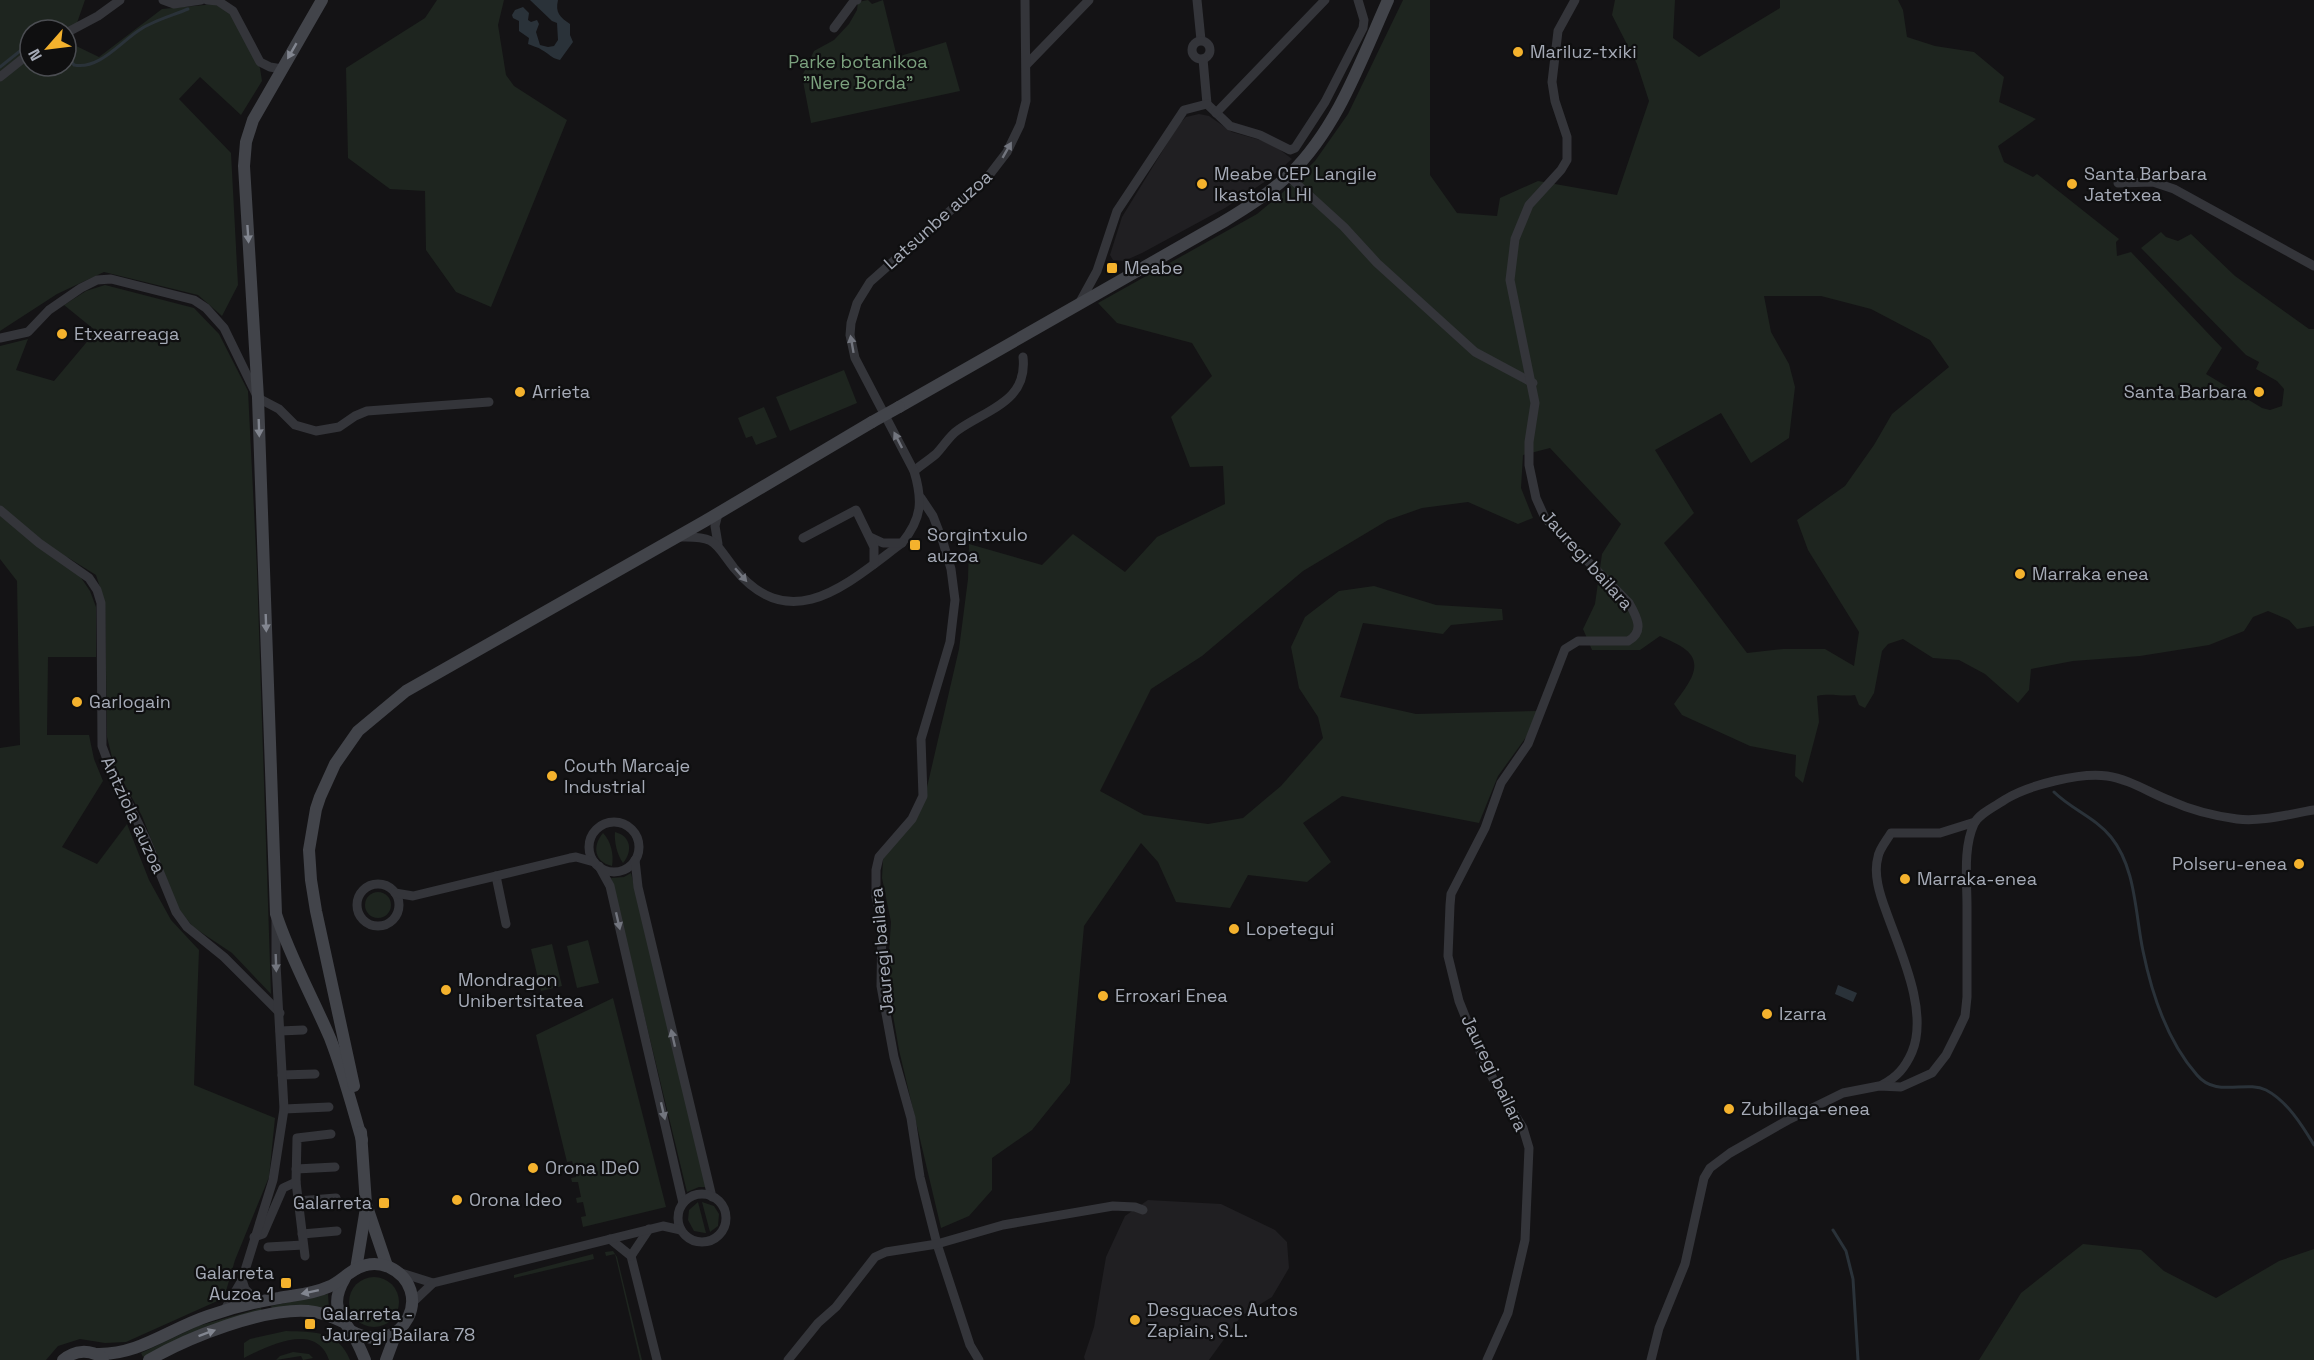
<svg xmlns="http://www.w3.org/2000/svg" width="2314" height="1360" font-family="'Space Grotesk',sans-serif">
<style>
.built{fill:#201f22}
.green{fill:#1e251f;fill-rule:evenodd}
.water{fill:#2a3239}
.lines{fill:none;stroke-linecap:round;stroke-linejoin:round}
.stream{stroke:#2a3239;stroke-width:3}
.street{stroke:#34353a;stroke-width:9}
.secondary{stroke:#42444a;stroke-width:12}
.secondary-bridge{stroke:#42444a;stroke-width:12}
.oneway{fill:#828690}
.oneway2{fill:#72757e}
.poi-dot{fill:#f4b22d;stroke:#0f0f10;stroke-width:2}
.labels{text-anchor:middle;stroke-width:4.5;stroke-linejoin:round;paint-order:stroke}
.poi-label{font-size:18px;fill:#a5aab6;stroke:#0f0f10;text-anchor:start}
.park-label{font-size:18px;fill:#7ba17e;stroke:#0f0f10}
.street-label{font-size:18px;fill:#a5aab6;stroke:#0f0f10}
</style>
<rect width="100%" height="100%" fill="#141315"/>
<g class="built">
<path d="M1199,114L1209,116L1232,132L1271,143L1292,159L1269,179L1225,208L1142,253L1124,261L1113,260L1110,255L1122,217L1179,124L1186,117Z"/>
<path d="M1148,1200L1221,1204L1275,1230L1287,1242L1289,1268L1272,1297L1241,1316L1209,1360H1085L1084,1357L1094,1327L1106,1257L1125,1216Z"/>
</g>
<g class="green">
<path d="M0,0H85L70,43L99,57L162,9L215,4L230,13L260,68L262,81L241,115L200,77L179,99L231,153L238,285L222,316L198,295L104,272L57,294L0,331ZM30,30H66V66H30Z"/>
<path d="M437,0H504L498,25L506,75L514,86L567,120L491,307L456,292L426,250L425,191L390,189L348,158L346,68L425,18Z"/>
<path d="M868,0L872,4L883,0L897,57L946,42L960,91L811,123L802,76L814,51L834,40L849,24L857,10L858,2Z"/>
<path d="M1403,0H1430V175L1457,213L1497,216L1500,198L1538,181L1617,195L1649,101L1637,64L1612,15L1615,0H1675L1673,38L1699,57L1780,8V0H1898L1903,10L1907,37L1935,46L1974,52L2004,77L1999,102L2036,119L1998,146L2004,162L2033,177L2037,174L2119,239L2116,242L2117,256L2131,252L2222,348L2206,374L2262,408L2270,410L2282,406L2284,389L2277,381L2256,369L2259,362L2246,355L2141,248L2161,232L2166,237L2178,241L2191,234L2235,276L2309,329H2314V626L2297,629L2289,620L2268,611L2253,617L2244,631L2209,645L2140,656L2073,661L2031,669L2029,690L2018,703L1985,674L1959,660L1933,658L1903,639L1888,644L1882,651L1874,693L1865,708L1859,705L1855,695C1842,697 1831,693 1817,696L1819,722L1803,783L1795,776L1796,755L1750,746L1682,715L1674,704C1685,688 1706,666 1686,650C1679,644 1668,640 1660,636L1640,650H1592L1583,629L1595,604L1602,554L1621,524L1550,448L1523,455L1521,488L1533,518L1518,524L1468,502L1422,508L1388,520L1303,571L1202,656L1151,689L1100,791L1144,815L1208,824L1243,818L1281,786L1323,738L1318,717L1299,688L1291,647L1305,617L1339,591L1374,586L1436,605L1502,609L1503,620L1451,625L1443,634L1363,623L1340,697L1416,714L1537,711L1529,733L1498,776L1479,823L1342,796L1303,823L1331,862L1307,882L1248,875L1230,908L1176,902L1158,862L1141,843L1084,926L1070,1083L1032,1130L992,1158V1190L969,1216L941,1228L899,1050L890,998L888,968L891,922L882,878L883,859L925,796L959,649L968,579L969,544L1042,565L1073,534L1125,572L1157,537L1225,504L1223,466L1190,467L1171,417L1212,376L1192,343L1117,323L1098,303L1257,214L1281,194L1315,161L1348,114ZM1764,296H1821L1871,309L1930,340L1949,367L1892,414L1874,445L1845,486L1797,520L1808,550L1859,632L1854,666L1825,649H1783L1747,653L1664,543L1694,513L1655,450L1721,413L1751,463L1789,438L1795,387L1789,364L1771,332Z"/>
<path d="M105,285L194,308L219,334L248,391L257,570L271,994L232,953L193,927L178,908L142,816L114,765L107,737L105,603L96,575L67,557L90,591L96,607V657H48L47,735H89L94,759L103,781L62,847L97,864L127,824L149,880L171,920L199,950L194,1085L275,1118L269,1177L235,1260L224,1298L126,1342L105,1343L80,1339L58,1346L46,1360H0V748L20,745L17,581L0,559V346L28,339L16,370L54,381L96,331L64,305L86,291Z"/>
<path d="M844,370L857,403L790,431L776,397Z"/>
<path d="M764,407L777,437L756,445L752,436L746,438L738,418Z"/>
<path d="M615,832C631,836 633,851 623,863C617,855 614,841 615,832Z"/>
<path d="M603,833C611,841 614,855 612,866C594,862 592,846 603,833Z"/>
<path d="M631,873L707,1187H699L687,1192L611,878L624,877Z"/>
<circle cx="378" cy="905" r="13"/>
<path d="M588,940L599,983L577,988L567,946Z"/>
<path d="M552,944L562,986L541,991L531,949Z"/>
<path d="M613,998L666,1207L583,1227L581,1217L586,1216L583,1202L577,1203L576,1198L581,1197L578,1182H572L571,1178L576,1177L572,1161L567,1162L536,1035Z"/>
<path d="M698,1202L706,1233H705L694,1231L688,1220L689,1210Z"/>
<path d="M702,1202L714,1206L719,1214L718,1226L710,1232Z"/>
<path d="M2083,1244L2141,1250L2164,1271L2216,1298L2279,1261L2314,1249V1360H1979L2021,1293Z"/>
<path d="M613,1251L617,1257L642,1360H640L615,1254L606,1256L605,1252Z"/>
<path d="M593,1254L594,1259L514,1278V1275Z"/>
<circle cx="374" cy="1302" r="25"/>
<path d="M328,1294L329,1308L302,1305L272,1309L271,1306Z"/>
<path d="M261,1308L262,1312L205,1327L143,1357L141,1353L198,1326Z"/>
<path d="M286,1331C313,1332 338,1330 350,1360H329C316,1321 268,1346 244,1358V1343L250,1339Z"/>
<path d="M293,1352L309,1354L313,1358L303,1360L301,1356L276,1360L280,1356Z"/>
</g>
<g class="water">
<path d="M530,0H558C555,13 560,17 570,24V35L573,42L560,60C549,57 551,55 542,50C538,47 532,46 528,44L529,38L519,31V21L513,18L512,15L515,10L523,7L529,13L528,20L531,22L537,20L539,24L536,32L540,45L548,47L554,46L558,40L557,23L552,21Z"/>
<path d="M1838,985L1857,993L1853,1002L1835,994Z"/>
</g>
<g class="lines">
<g class="stream">
<path d="M66,54L74,65C100,70 121,41 141,29C153,21 174,15 188,9"/>
<path d="M0,67L30,43"/>
<path d="M2054,792C2071,809 2096,818 2111,837C2136,868 2135,913 2143,951C2152,995 2167,1041 2197,1075C2216,1098 2245,1080 2266,1090C2287,1101 2302,1125 2314,1145"/>
<path d="M1833,1230L1846,1251L1853,1279L1858,1360"/>
</g>
<g class="street">
<path d="M163,0L174,4L201,0"/>
<path d="M207,0L218,1L233,11L260,62L270,67L282,69"/>
<path d="M1197,0L1201,40"/>
<path d="M834,28L854,1L857,0"/>
<path d="M66,33L98,16L120,0"/>
<circle cx="1201" cy="50" r="9"/>
<path d="M1203,59L1207,104L1230,126L1260,135L1290,150L1295,148L1325,102L1363,28L1364,20L1358,0"/>
<path d="M1027,64L1089,0"/>
<path d="M0,77L30,53"/>
<path d="M1216,113L1325,0"/>
<path d="M1288,176L1344,227L1377,263L1475,352L1533,383"/>
<path d="M2118,183L2153,182L2174,189L2314,266"/>
<path d="M1080,302L1097,271L1117,211L1184,110L1207,104"/>
<path d="M0,338L28,332L49,310L81,288L97,280L111,279L194,300L206,308L224,328L258,398L279,409L295,425L316,431L339,427L355,416L367,411L489,402"/>
<path d="M914,471C921,465 929,460 936,454C944,446 949,436 958,430C988,409 1028,401 1023,357"/>
<path d="M921,498L933,516L943,542L951,569L955,600L950,642L921,739L923,796L912,819L879,857L876,870V897L882,921L881,986L894,1057L911,1118L920,1177L937,1244L970,1345L979,1360"/>
<path d="M0,510L39,543L89,578L97,590L101,603L102,746L108,762L146,839L176,912L187,927L224,957L280,1013"/>
<path d="M718,514L715,526L718,544"/>
<path d="M680,537C716,536 714,542 734,568C791,638 848,583 902,543C922,518 923,501 914,471L855,358L850,335L851,323L857,303L870,282L987,178L1007,152L1020,125L1026,101L1025,0"/>
<path d="M870,537L883,543H902"/>
<path d="M803,538L856,510L874,547V564"/>
<circle cx="614" cy="847" r="25"/>
<path d="M635,860L638,887L712,1197"/>
<path d="M599,866L610,886L683,1203"/>
<path d="M496,876L506,924"/>
<circle cx="378" cy="905" r="21"/>
<path d="M395,893L413,896L570,858L576,857L594,862"/>
<path d="M280,1031L303,1030"/>
<path d="M282,1075L315,1074"/>
<path d="M1882,1085C1897,1077 1905,1068 1912,1052C1929,1011 1900,951 1886,911C1880,895 1873,874 1878,857C1879,849 1887,840 1891,833H1940L1975,822"/>
<path d="M284,1109L329,1107"/>
<path d="M296,1169L335,1167"/>
<circle cx="702" cy="1218" r="24"/>
<path d="M298,1201L336,1198"/>
<path d="M302,1234L337,1231"/>
<path d="M254,1237L263,1234L283,1188L296,1182"/>
<path d="M610,1239L631,1256L657,1360"/>
<path d="M268,1247L303,1245"/>
<path d="M305,1256L296,1182L297,1138L331,1134"/>
<path d="M631,1256L649,1229"/>
<path d="M398,1272L433,1283"/>
<path d="M242,1280L245,1289L258,1302"/>
<path d="M412,1303L433,1283L663,1226L681,1230"/>
<path d="M224,1311L242,1280L273,1180L284,1109L276,964V919"/>
<path d="M788,1360L818,1323L836,1307L875,1257L886,1252L937,1244L1003,1225L1113,1206L1135,1207L1143,1210"/>
<path d="M1487,1360L1508,1313L1525,1240L1529,1148L1523,1128L1495,1083L1475,1041L1459,1001L1448,956L1450,905L1451,894L1485,828L1501,783L1528,744L1565,649L1578,641H1628C1645,632 1637,617 1629,603L1545,518L1536,498L1529,465V442L1535,403L1510,280L1515,239L1529,205L1561,170L1567,160V137L1555,101L1552,82L1558,31L1575,0"/>
<path d="M1651,1360L1659,1328L1685,1264L1704,1178L1710,1168L1730,1153L1788,1120L1843,1093L1879,1086L1901,1087L1932,1073L1946,1055L1957,1033L1965,1016L1967,997C1967,967 1967,936 1967,906C1967,880 1963,848 1974,824C1979,813 1996,806 2006,799C2029,785 2081,772 2107,776C2129,779 2150,793 2171,801C2191,810 2215,816 2237,819C2262,822 2289,814 2314,810"/>
</g>
<g class="secondary">
<path d="M322,0L253,120L246,142L244,166L258,398L276,914C290,957 312,996 330,1038C343,1071 352,1106 362,1140"/>
<path d="M899,407L1223,222C1246,208 1270,193 1290,174C1338,127 1361,60 1388,0"/>
<path d="M354,1086L316,911L311,880L309,850L316,809L320,797L335,764L358,731L406,691L705,521L872,422"/>
<path d="M361,1132L366,1204L387,1266"/>
<path d="M356,1269L366,1208"/>
<path d="M345,1278C332,1300 336,1311 350,1330C356,1339 361,1350 365,1360"/>
<path d="M97,1354C139,1355 169,1329 208,1316C231,1308 255,1302 279,1298C294,1295 313,1294 328,1287C339,1283 347,1273 358,1268C368,1263 379,1263 389,1267C436,1289 405,1360 351,1331"/>
<path d="M63,1360C75,1350 89,1349 103,1358"/>
<path d="M149,1360C189,1337 262,1308 308,1311C321,1312 331,1316 343,1322"/>
<path d="M386,1360L396,1333"/>
</g>
<path class="secondary-bridge" d="M872,422L899,407"/>
</g>
<defs><path id="oneway-solid" d="M-6-.8H1V-3.2L6.5 0L1 3.2V.8H-6Z" transform="scale(1.5)"/></defs>
<g class="oneway">
<use href="#oneway-solid" transform="translate(292 51) rotate(120)"/>
<use href="#oneway-solid" transform="translate(248 234) rotate(86)"/>
<use href="#oneway-solid" transform="translate(259 428) rotate(88)"/>
<use href="#oneway-solid" transform="translate(266 623) rotate(88)"/>
<use href="#oneway-solid" transform="translate(310 1292) rotate(168)"/>
<use href="#oneway-solid" transform="translate(207 1333) rotate(-20)"/>
</g>
<g class="oneway2">
<use href="#oneway-solid" transform="translate(1007 150) rotate(-60)"/>
<use href="#oneway-solid" transform="translate(852 344) rotate(-100)"/>
<use href="#oneway-solid" transform="translate(898 440) rotate(-117)"/>
<use href="#oneway-solid" transform="translate(741 575) rotate(49)"/>
<use href="#oneway-solid" transform="translate(618 921) rotate(77)"/>
<use href="#oneway-solid" transform="translate(276 963) rotate(88)"/>
<use href="#oneway-solid" transform="translate(673 1038) rotate(-103)"/>
<use href="#oneway-solid" transform="translate(663 1111) rotate(77)"/>
</g>
<g class="poi-dot">
<circle cx="1518" cy="52" r="6"/>
<circle cx="1202" cy="184" r="6"/>
<circle cx="2072" cy="184" r="6"/>
<rect x="1106" y="262" width="12" height="12" rx="3"/>
<circle cx="62" cy="334" r="6"/>
<circle cx="520" cy="392" r="6"/>
<circle cx="2259" cy="392" r="6"/>
<rect x="909" y="539" width="12" height="12" rx="3"/>
<circle cx="2020" cy="574" r="6"/>
<circle cx="77" cy="702" r="6"/>
<circle cx="552" cy="776" r="6"/>
<circle cx="2299" cy="864" r="6"/>
<circle cx="1905" cy="879" r="6"/>
<circle cx="1234" cy="929" r="6"/>
<circle cx="446" cy="990" r="6"/>
<circle cx="1103" cy="996" r="6"/>
<circle cx="1767" cy="1014" r="6"/>
<circle cx="1729" cy="1109" r="6"/>
<circle cx="533" cy="1168" r="6"/>
<circle cx="457" cy="1200" r="6"/>
<rect x="378" y="1197" width="12" height="12" rx="3"/>
<rect x="280" y="1277" width="12" height="12" rx="3"/>
<circle cx="1135" cy="1320" r="6"/>
<rect x="304" y="1318" width="12" height="12" rx="3"/>
</g>
<g class="labels">
<g class="poi-label">
<text x="1530" y="58">Mariluz-txiki</text>
<text x="1214" y="180">Meabe CEP Langile<tspan x="1214" dy="21">Ikastola LHI</tspan></text>
<text x="2084" y="180">Santa Barbara<tspan x="2084" dy="21">Jatetxea</tspan></text>
<text x="1124" y="274">Meabe</text>
<text x="74" y="340">Etxearreaga</text>
<text x="532" y="398">Arrieta</text>
<text x="2247" y="398" text-anchor="end">Santa Barbara</text>
<text x="927" y="541">Sorgintxulo<tspan x="927" dy="21">auzoa</tspan></text>
<text x="2032" y="580">Marraka enea</text>
<text x="89" y="708">Garlogain</text>
<text x="564" y="772">Couth Marcaje<tspan x="564" dy="21">Industrial</tspan></text>
<text x="2287" y="870" text-anchor="end">Polseru-enea</text>
<text x="1917" y="885">Marraka-enea</text>
<text x="1246" y="935">Lopetegui</text>
<text x="458" y="986">Mondragon<tspan x="458" dy="21">Unibertsitatea</tspan></text>
<text x="1115" y="1002">Erroxari Enea</text>
<text x="1779" y="1020">Izarra</text>
<text x="1741" y="1115">Zubillaga-enea</text>
<text x="545" y="1174">Orona IDeO</text>
<text x="469" y="1206">Orona Ideo</text>
<text x="372" y="1209" text-anchor="end">Galarreta</text>
<text x="274" y="1279" text-anchor="end">Galarreta<tspan x="274" dy="21">Auzoa 1</tspan></text>
<text x="1147" y="1316">Desguaces Autos<tspan x="1147" dy="21">Zapiain, S.L.</tspan></text>
<text x="322" y="1320">Galarreta -<tspan x="322" dy="21">Jauregi Bailara 78</tspan></text>
</g>
<g class="park-label">
<text x="858" y="68">Parke botanikoa<tspan x="858" dy="21">"Nere Borda"</tspan></text>
</g>
<g class="street-label">
<text transform="translate(938 220) rotate(-42)" y="6">Latsunbe auzoa</text>
<text transform="translate(1587 560) rotate(48)" y="6">Jauregi bailara</text>
<text transform="translate(133 815) rotate(65)" y="6">Antziola auzoa</text>
<text transform="translate(882 951) rotate(-95)" y="6">Jauregi bailara</text>
<text transform="translate(1494 1073) rotate(64)" y="6">Jauregi bailara</text>
</g>
</g>
<g transform="translate(48 48) rotate(242)"><circle r="28" fill="#0f0f10" stroke="#4b4d52" stroke-width="1.5"/>
<path d="M0-4.5L10 22L0 15L-10 22Z" fill="#f4b22d"/>
<text y="-9" font-size="16" font-weight="bold" text-anchor="middle" fill="#a5aab6">N</text>
</g>
</svg>
